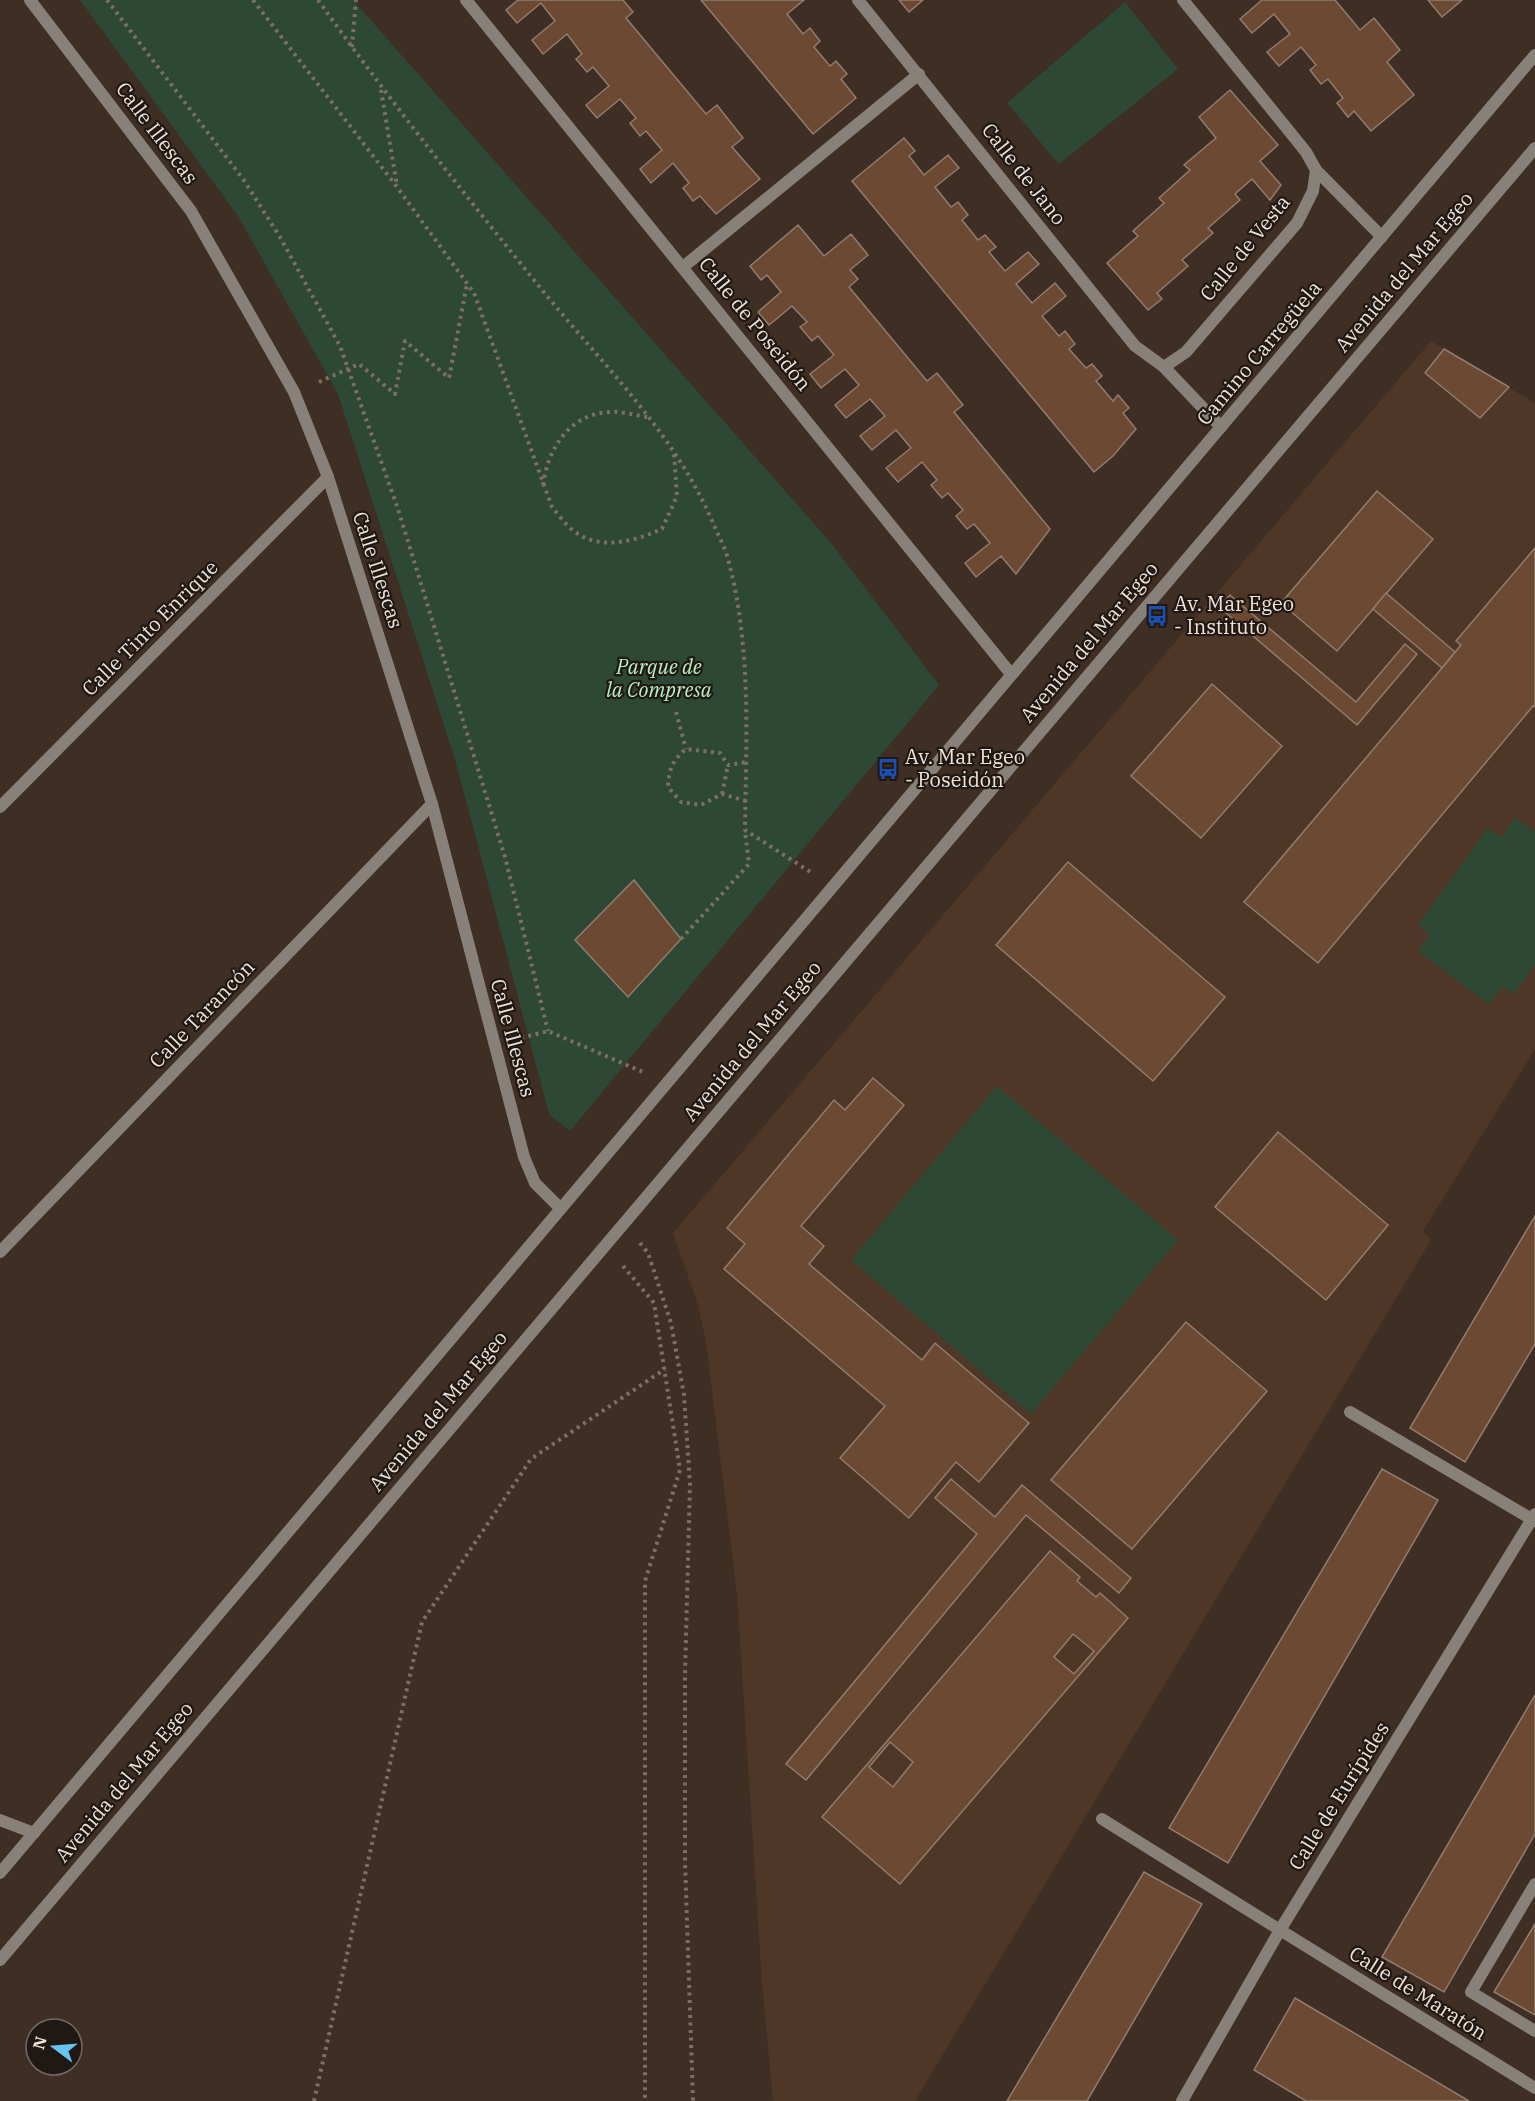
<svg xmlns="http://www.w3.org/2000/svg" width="1535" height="2101" font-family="'IBM Plex Serif',serif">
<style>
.built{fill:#4e3727}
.green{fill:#2d4834}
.building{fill:#6b4932;stroke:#917c6f;stroke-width:1.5;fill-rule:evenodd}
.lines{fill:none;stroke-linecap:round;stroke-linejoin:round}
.path{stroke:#7e6f65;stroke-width:4;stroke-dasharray:3 4.5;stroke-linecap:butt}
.pedestrian{stroke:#888179;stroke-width:12}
.minor{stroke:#888179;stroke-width:12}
.tertiary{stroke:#888179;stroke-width:12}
.labels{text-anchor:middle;stroke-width:4.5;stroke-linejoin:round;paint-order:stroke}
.street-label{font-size:20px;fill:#eee3db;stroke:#201813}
.poi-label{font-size:20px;fill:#eee3db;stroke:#201813;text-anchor:start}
.park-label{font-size:20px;font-style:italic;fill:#b7f3c3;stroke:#201813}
</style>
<rect width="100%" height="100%" fill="#3f2e23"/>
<path class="built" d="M1431,341L1535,403V1049L1423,1231L1431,1240L915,2101H773L762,1983L737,1594L706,1342L698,1305L673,1233Z"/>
<g class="green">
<path d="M80,0H353L831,543L939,685L570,1131L549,1114L456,763L338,394L238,216Z"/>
<path d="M1125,2L1178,69L1059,164L1007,103Z"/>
<path d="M1515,818L1535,832V965L1514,994L1503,986L1489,1004L1418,951L1430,934L1418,925L1488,828L1501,838Z"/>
<path d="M997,1086L1178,1240L1031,1414L851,1260Z"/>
</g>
<g class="building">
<path d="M518,0H623L633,12L626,18L706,114L717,105L743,138L732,147L760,179L716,214L700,196L693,201L683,188L689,183L673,163L651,183L640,169L662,150L646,131L640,136L630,123L636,118L620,99L597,118L586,105L609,86L593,67L587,72L576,59L582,54L567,34L543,54L532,40L555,21L541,3L517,23L506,10Z"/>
<path d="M701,0H804L787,14L803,34L810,28L820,41L814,47L830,66L836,61L847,74L841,79L856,98L813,134Z"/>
<path d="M899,0H923L909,12Z"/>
<path d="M1262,0H1335L1360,30L1374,18L1400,50L1387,62L1414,95L1371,131L1354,111L1348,117L1337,103L1343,98L1328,79L1321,84L1310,70L1316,65L1301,47L1279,66L1267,52L1290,34L1274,14L1252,33L1240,19Z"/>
<path d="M1428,0H1462L1442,17Z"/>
<path d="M1230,90L1278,145L1260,161L1281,185L1270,200L1252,179L1235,194L1240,200L1208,228L1213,233L1182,260L1188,266L1157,293L1162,299L1148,310L1107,263L1138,236L1133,231L1164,203L1159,198L1190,170L1184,165L1216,138L1199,117Z"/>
<path d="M904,138L915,151L909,156L924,175L948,155L959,168L935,187L951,207L958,202L968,215L962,220L978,240L985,235L996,247L989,252L1005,271L1028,252L1039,264L1016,284L1032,303L1055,283L1066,296L1042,316L1059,336L1065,331L1075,344L1069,349L1086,368L1092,364L1102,376L1096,381L1113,401L1118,395L1129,408L1123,413L1136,429L1113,456L1094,472L852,181Z"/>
<path d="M798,225L824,256L851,234L868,255L850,270L858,279L849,287L927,381L937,373L963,405L954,412L1050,529L1016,574L1001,556L976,577L965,563L990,543L974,524L967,529L956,516L963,510L948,493L942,498L931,485L937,480L922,462L898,482L886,468L911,448L896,430L872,450L860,436L885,416L870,399L846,418L835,405L859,385L845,369L821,388L810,374L834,355L818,336L812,341L800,327L807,322L792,306L769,325L758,312L781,292L767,275L761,280L750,266Z"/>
<path d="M1444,349L1509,387L1480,418L1425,373Z"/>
<path d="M1377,491L1433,539L1337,651L1281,603Z"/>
<path d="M1535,548V707L1533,706L1318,963L1244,902L1442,668L1461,645L1456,641Z"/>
<path d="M1386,593L1455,652L1442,668L1373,609Z"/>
<path d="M1230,595L1356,702L1405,644L1417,654L1357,725L1219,607Z"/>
<path d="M1212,684L1282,746L1201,838L1131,776Z"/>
<path d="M1068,862L1225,997L1153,1081L996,945Z"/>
<path d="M634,880L681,939L628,997L575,940Z"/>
<path d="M873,1078L904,1105L801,1226L824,1246L809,1264L922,1360L935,1343L1029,1423L979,1482L956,1462L909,1518L840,1458L885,1406L724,1269L745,1244L727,1228L834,1100L845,1110Z"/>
<path d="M1278,1132L1388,1225L1326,1300L1215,1207Z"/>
<path d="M1535,1216V1344L1465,1462L1410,1428Z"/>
<path d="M1186,1322L1267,1391L1132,1549L1051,1480Z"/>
<path d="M1382,1469L1438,1500L1228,1863L1169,1828Z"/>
<path d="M951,1479L995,1517L1022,1485L1131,1578L1119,1593L1026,1515L806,1780L786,1764L977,1534L935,1498Z"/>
<path d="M1050,1551L1080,1577L1077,1581L1096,1597L1100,1593L1128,1618L900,1884L822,1817ZM1073,1634L1094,1651L1074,1674L1054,1657ZM890,1742L913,1762L893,1787L869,1767Z"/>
<path d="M1535,1695V1834L1444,1992L1382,1957Z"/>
<path d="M1144,1872L1202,1904L1087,2101H1007Z"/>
<path d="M1535,1924V2015L1494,1992Z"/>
<path d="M1295,1998L1469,2101H1306L1254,2070Z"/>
</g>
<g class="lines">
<g class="path">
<path d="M107,0L243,179L280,237L340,346L398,509L505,857L548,1031"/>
<path d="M253,0L397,187L474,293L552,507C559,515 566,526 575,532C602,551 634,541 662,529L677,496L674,453"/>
<path d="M318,0C391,102 468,199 547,296C607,369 676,436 713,523C718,535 725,547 728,559C752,648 746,740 745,830L812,873"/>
<path d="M352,47L356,0"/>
<path d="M381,90L397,186"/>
<path d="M319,382L359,364L395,394L405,341L449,378L467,284"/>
<path d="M543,485C548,448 570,413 611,412C623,411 637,416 648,417"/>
<path d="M676,712L686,749"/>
<path d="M722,794L728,765"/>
<path d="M746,801L722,794L701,805L681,802L668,787C669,769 672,761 686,749L720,753L728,765L746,762"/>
<path d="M681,939L749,864L745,831"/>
<path d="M521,1038L548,1031L643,1072"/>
<path d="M640,1243L648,1253L671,1323L684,1395L690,1484L685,1675V1861L693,2101"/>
<path d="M623,1266L654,1303L680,1470L645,1581V2101"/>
<path d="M314,2101L422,1622L531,1459L665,1369"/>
</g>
<g class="pedestrian">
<path d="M1316,170L1382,237"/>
<path d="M1164,367L1221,427"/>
<path d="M1350,1412L1535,1521"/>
<path d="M1102,1819L1280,1930"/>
<path d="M1535,1884L1471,1992L1535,2031"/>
</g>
<g class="minor">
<path d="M30,0L191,211L294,392L328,477L432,804L524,1157L535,1183L560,1208"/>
<path d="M466,0L1011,674"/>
<path d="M858,0L1135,346L1164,367L1186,352L1297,223L1313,191L1316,170L1306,152L1183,0"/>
<path d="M683,267L919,74"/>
<path d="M0,807L328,477"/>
<path d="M0,1252L432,804"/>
<path d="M0,1820L34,1833"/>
<path d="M1280,1930L1535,2088"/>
<path d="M1182,2101L1280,1930L1535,1514"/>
</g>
<g class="tertiary">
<path d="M0,1873L1535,55"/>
<path d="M0,1960L1535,148"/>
</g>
</g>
<defs>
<symbol id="bus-bare" viewBox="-9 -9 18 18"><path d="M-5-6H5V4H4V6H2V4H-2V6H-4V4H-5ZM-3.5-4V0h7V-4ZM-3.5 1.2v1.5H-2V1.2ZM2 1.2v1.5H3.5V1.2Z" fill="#1a4fb4" stroke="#201813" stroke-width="2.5" paint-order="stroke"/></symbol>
</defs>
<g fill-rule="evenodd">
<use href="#bus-bare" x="1142" y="601" width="30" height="30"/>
<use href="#bus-bare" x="873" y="754" width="30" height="30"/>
</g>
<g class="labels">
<g class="street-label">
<text transform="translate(157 133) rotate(53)" y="7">Calle Illescas</text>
<text transform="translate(1024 174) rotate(52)" y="7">Calle de Jano</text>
<text transform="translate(1245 248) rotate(-51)" y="7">Calle de Vesta</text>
<text transform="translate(1404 272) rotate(-50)" y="7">Avenida del Mar Egeo</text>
<text transform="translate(755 324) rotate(51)" y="7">Calle de Poseidón</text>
<text transform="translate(1259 353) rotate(-50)" y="7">Camino Carregüela</text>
<text transform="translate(378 570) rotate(72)" y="7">Calle Illescas</text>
<text transform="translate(150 628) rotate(-45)" y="7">Calle Tinto Enrique</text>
<text transform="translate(1089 642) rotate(-50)" y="7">Avenida del Mar Egeo</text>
<text transform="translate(202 1014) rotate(-46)" y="7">Calle Tarancón</text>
<text transform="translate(513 1038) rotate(75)" y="7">Calle Illescas</text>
<text transform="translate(752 1041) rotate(-50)" y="7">Avenida del Mar Egeo</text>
<text transform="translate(438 1411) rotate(-50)" y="7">Avenida del Mar Egeo</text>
<text transform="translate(124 1782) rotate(-50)" y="7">Avenida del Mar Egeo</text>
<text transform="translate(1339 1796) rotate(-58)" y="7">Calle de Eurípides</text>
<text transform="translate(1418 1993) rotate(32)" y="7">Calle de Maratón</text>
</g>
<g class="poi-label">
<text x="1174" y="611">Av. Mar Egeo<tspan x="1174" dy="23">- Instituto</tspan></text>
<text x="905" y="764">Av. Mar Egeo<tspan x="905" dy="23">- Poseidón</tspan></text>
</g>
<g class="park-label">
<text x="659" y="674">Parque de<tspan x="659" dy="23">la Compresa</tspan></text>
</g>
</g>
<g transform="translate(54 2047) rotate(286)"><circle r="28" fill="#201813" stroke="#726963" stroke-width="1.5"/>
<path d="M0-4.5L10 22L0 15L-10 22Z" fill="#65c5ee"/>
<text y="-9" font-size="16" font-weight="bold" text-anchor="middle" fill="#eee3db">N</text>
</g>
</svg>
